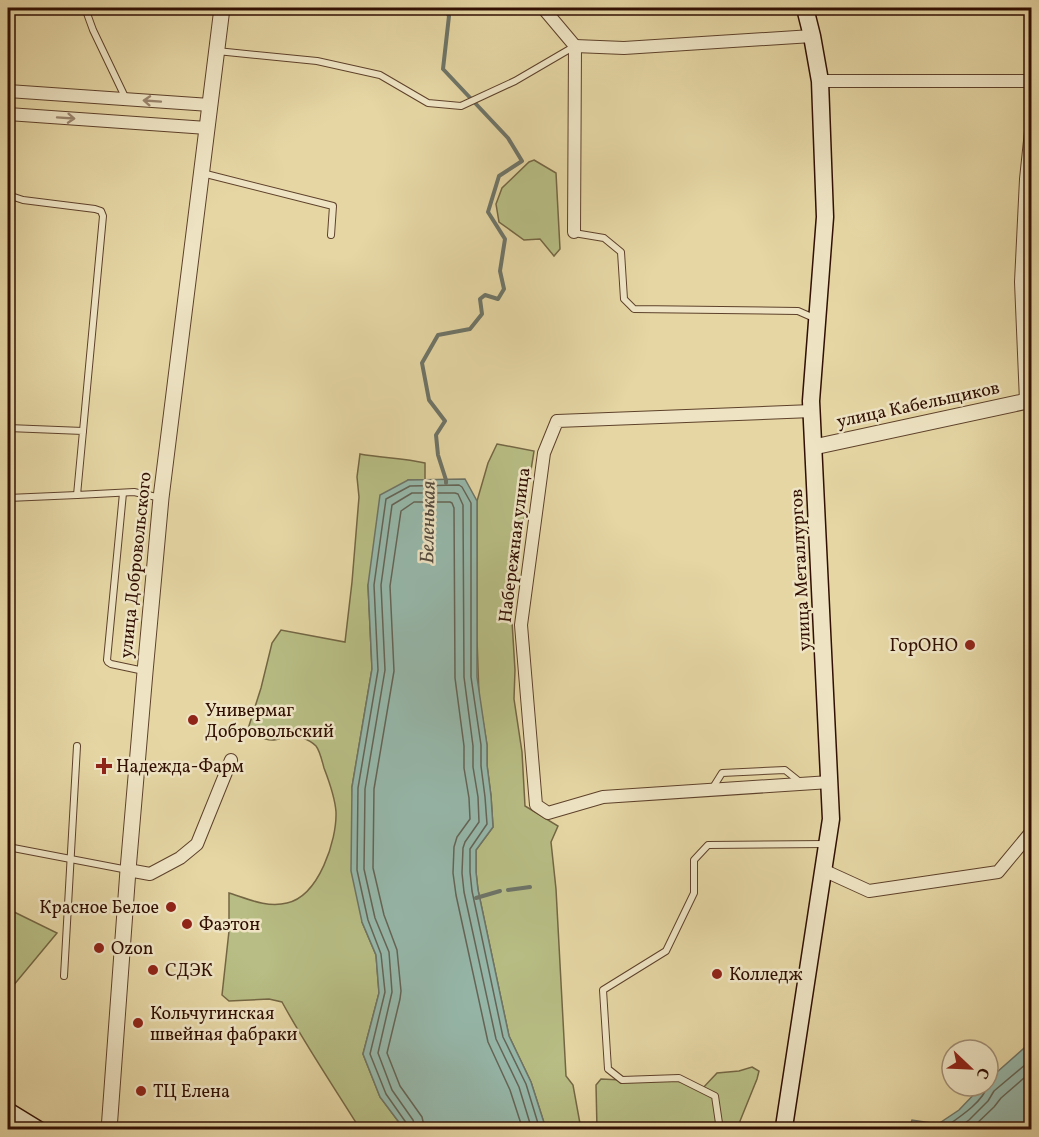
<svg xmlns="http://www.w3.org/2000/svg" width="1039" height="1137" font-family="Vollkorn,serif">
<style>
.green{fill:#b7bd84;stroke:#746643;stroke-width:1.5}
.water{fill:#96b8ab;stroke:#6e7467;stroke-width:1.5}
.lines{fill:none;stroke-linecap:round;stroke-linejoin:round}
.shore{stroke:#646456;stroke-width:1.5}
.stream{stroke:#6e7467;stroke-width:4}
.service-casing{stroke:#5e412a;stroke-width:8}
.minor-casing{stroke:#5e412a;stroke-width:14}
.tertiary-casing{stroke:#5e412a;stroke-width:17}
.secondary-casing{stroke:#310f02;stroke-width:19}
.service{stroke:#eee4c4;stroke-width:6}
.minor{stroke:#eee4c4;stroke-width:12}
.tertiary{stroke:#eee4c4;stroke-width:15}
.secondary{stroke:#eee4c4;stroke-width:16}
.oneway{stroke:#99846d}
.poi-dot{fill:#8f2418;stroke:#eee4c4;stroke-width:2}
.labels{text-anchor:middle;stroke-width:5;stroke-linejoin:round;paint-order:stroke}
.street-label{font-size:18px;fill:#310f02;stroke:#eee4c4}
.poi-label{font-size:18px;fill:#310f02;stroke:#eee4c4;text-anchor:start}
.water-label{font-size:20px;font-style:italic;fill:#544a3d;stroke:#eee4c4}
</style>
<rect width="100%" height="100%" fill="#e5d6a4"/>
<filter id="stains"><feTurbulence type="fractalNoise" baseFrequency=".00333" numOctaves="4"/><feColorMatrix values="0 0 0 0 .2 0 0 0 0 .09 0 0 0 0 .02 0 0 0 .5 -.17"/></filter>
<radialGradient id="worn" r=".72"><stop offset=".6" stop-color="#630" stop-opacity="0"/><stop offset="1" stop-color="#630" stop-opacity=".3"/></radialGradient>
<g class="green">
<path d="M534,160L556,173L560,249L554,256L540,239L524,240L499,222L496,204L502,188L529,162Z"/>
<path d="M497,444L534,451L525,508L521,550L511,605L515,670L514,699L522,752L525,806L558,826L551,842L556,889L566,1076L573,1085L581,1129H546L531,1082L509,1036L478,890L476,872V850L493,827L491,796L487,765V745L479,696L477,639V501L488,463Z"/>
<path d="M360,454C382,458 404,458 425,463V480H408L368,585L372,669L352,787L362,922L376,955L379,993L363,1054L380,1097L404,1129H360C334,1087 306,1046 282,1002L269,999L229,1001L222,995L229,931V893C248,899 267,908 287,903C319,896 337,840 336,812C335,797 329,781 324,768C322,761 320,751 316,746C309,739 297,735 287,736C282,737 278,740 274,740C265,741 255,735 247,732L261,688L272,643L281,630L345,642L352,582L359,497L357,477Z"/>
<path d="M8,909L57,933L8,992Z"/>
<path d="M752,1067L759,1071L757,1079L740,1121L741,1129H597L596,1085L601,1079L622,1080L665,1077L702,1089L717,1073L739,1071Z"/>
</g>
<g class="water">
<path d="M465,479L477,501V677L487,745V765L491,796L493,827L476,850V872L478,890L509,1036L531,1082L546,1129H404L380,1097L363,1054L379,993L376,955L362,922L351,871L352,787L372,669L368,585L380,495L408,480Z"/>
<path d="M1031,1042V1129H909L912,1120L938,1124L959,1110L982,1086H988V1080Z"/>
</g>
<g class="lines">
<g class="shore">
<path d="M408,1130L407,1124L386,1094L370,1054L385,992L381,954L368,920L357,870L358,788L378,670L374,585L386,499L410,486L459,485L462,487L471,503V677L481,745V766L485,797L487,824L470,849V872L472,891L503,1037L526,1084L540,1130"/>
<path d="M416,1130L413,1120L392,1090L378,1053L392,992L389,952L375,918L364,869L365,789L385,670L381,585L392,505L412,493H455L458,494L463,505L464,677L473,746V767L478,797L479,822L465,842L463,848L462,873L464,892L496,1039L519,1087L532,1130"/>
<path d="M425,1130L422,1117L400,1086L387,1053L400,999L401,991L397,950L384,915L373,868L374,789L394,671L390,586L401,511L414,502H450L452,503L454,508L455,678L464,746V768L469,798L470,819L457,837L454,847L453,873L456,895L488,1042L510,1090L523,1130"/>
<path d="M941,1130C955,1120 984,1102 987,1086"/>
<path d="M955,1130L969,1120L988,1101L994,1091L1032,1059"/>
<path d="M970,1130L994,1107L1001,1098L1032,1071"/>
</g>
<g class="stream">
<path d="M444,8L449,16L443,69L508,138L522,161L499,176L488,212L505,239L500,271L504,289L498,299L485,295L480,299L482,314L470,329L438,335L422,363L429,400L445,421L436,435L438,455L446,480V483"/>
<path d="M508,890L530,887"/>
<path d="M476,898L500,891"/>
</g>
<defs>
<g id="service">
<path d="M85,8L93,30L126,99"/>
<path d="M217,51L317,61L380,75L428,103L461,106L515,81L575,46"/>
<path d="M202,173L333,206L331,235"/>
<path d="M8,195L23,200L95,209L101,211L103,216L83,431"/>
<path d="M574,233L604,238L621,252L624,299L634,309L798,311L814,318"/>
<path d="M1026,401L1032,431"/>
<path d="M8,428L83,431L77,495L134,492L161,498"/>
<path d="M123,493L107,660L108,662L111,664L144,671"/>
<path d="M8,498L77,495"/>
<path d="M712,789L722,773L785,770L800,782"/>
<path d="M8,847L128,870"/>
<path d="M64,976L77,746"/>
<path d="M720,1130L715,1096L679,1078L622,1080L608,1069L603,990L666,951L694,893V860L708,845L827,844"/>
</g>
<g id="minor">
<path d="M543,8L575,46L574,232"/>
<path d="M575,46L624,48L812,36"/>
<path d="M820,81H1032"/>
<path d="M8,91L210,105"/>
<path d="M8,114L207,128"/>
<path d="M1026,401L1021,282L1026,179L1032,122"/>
<path d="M812,411L557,421L544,453L521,625L536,805L548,813L603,797L830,782"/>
<path d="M128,870L150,874L180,858L197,844L231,760"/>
<path d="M823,870L869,891L998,872L1032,831"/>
</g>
<g id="tertiary">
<path d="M814,447L1032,400"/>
<path d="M109,1130L128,870L145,672L161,498L222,8"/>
</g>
<g id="secondary">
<path d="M8,1111L39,1130"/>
<path d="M785,1130L784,1127L831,819L811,401L825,217L820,81L812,36L805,8"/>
</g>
</defs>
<use href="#service" class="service-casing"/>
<use href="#minor" class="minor-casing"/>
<use href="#tertiary" class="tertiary-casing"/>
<use href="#secondary" class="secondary-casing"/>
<use href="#service" class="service"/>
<use href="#minor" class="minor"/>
<use href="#tertiary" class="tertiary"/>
<use href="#secondary" class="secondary"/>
</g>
<defs><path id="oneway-shaft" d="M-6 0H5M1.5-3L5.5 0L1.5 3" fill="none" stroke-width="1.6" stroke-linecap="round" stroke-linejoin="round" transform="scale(1.5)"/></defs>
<g class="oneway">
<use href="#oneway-shaft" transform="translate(152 101) rotate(-176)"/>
<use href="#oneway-shaft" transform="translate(66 118) rotate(4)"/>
</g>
<g class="poi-dot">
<circle cx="970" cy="645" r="6"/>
<circle cx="193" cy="720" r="6"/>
<path d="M101 757h6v6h6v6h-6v6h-6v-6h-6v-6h6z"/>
<circle cx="171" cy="907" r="6"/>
<circle cx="187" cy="924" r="6"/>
<circle cx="99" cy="948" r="6"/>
<circle cx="153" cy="970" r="6"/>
<circle cx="717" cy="974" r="6"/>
<circle cx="138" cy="1023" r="6"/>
<circle cx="141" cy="1091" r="6"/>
</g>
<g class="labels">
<g class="street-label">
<text transform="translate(918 404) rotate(-12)" y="6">улица Кабельщиков</text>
<text transform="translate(514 545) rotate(-83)" y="6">Набережная улица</text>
<text transform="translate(135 565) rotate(-84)" y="6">улица Добровольского</text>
<text transform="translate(800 570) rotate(-93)" y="6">улица Металлургов</text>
</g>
<g class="poi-label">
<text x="958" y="651" text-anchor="end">ГорОНО</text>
<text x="205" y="716">Универмаг<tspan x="205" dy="21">Добровольский</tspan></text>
<text x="116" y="772">Надежда-Фарм</text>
<text x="159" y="913" text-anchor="end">Красное Белое</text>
<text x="199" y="930">Фаэтон</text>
<text x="111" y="954">Ozon</text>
<text x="165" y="976">СДЭК</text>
<text x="729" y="980">Колледж</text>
<text x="150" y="1019">Кольчугинская<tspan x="150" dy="21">швейная фабраки</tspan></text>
<text x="153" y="1097">ТЦ Елена</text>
</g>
<g class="water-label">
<text transform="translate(427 522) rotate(-89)" y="7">Беленькая</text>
</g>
</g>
<rect width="1039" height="1137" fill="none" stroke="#e5d6a4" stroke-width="30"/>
<rect x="9" y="9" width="1021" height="1119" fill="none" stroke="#310f02" stroke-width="3"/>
<rect x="15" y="15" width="1009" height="1107" fill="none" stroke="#310f02" stroke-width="1.5"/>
<g transform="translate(970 1068) rotate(113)"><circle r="28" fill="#eee4c4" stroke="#a28f76" stroke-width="1.5"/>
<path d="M0-4.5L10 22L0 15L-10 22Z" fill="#8f2418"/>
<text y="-9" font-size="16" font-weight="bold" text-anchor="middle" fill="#310f02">С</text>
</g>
<rect width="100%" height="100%" filter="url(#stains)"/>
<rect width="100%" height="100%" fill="url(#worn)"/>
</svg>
